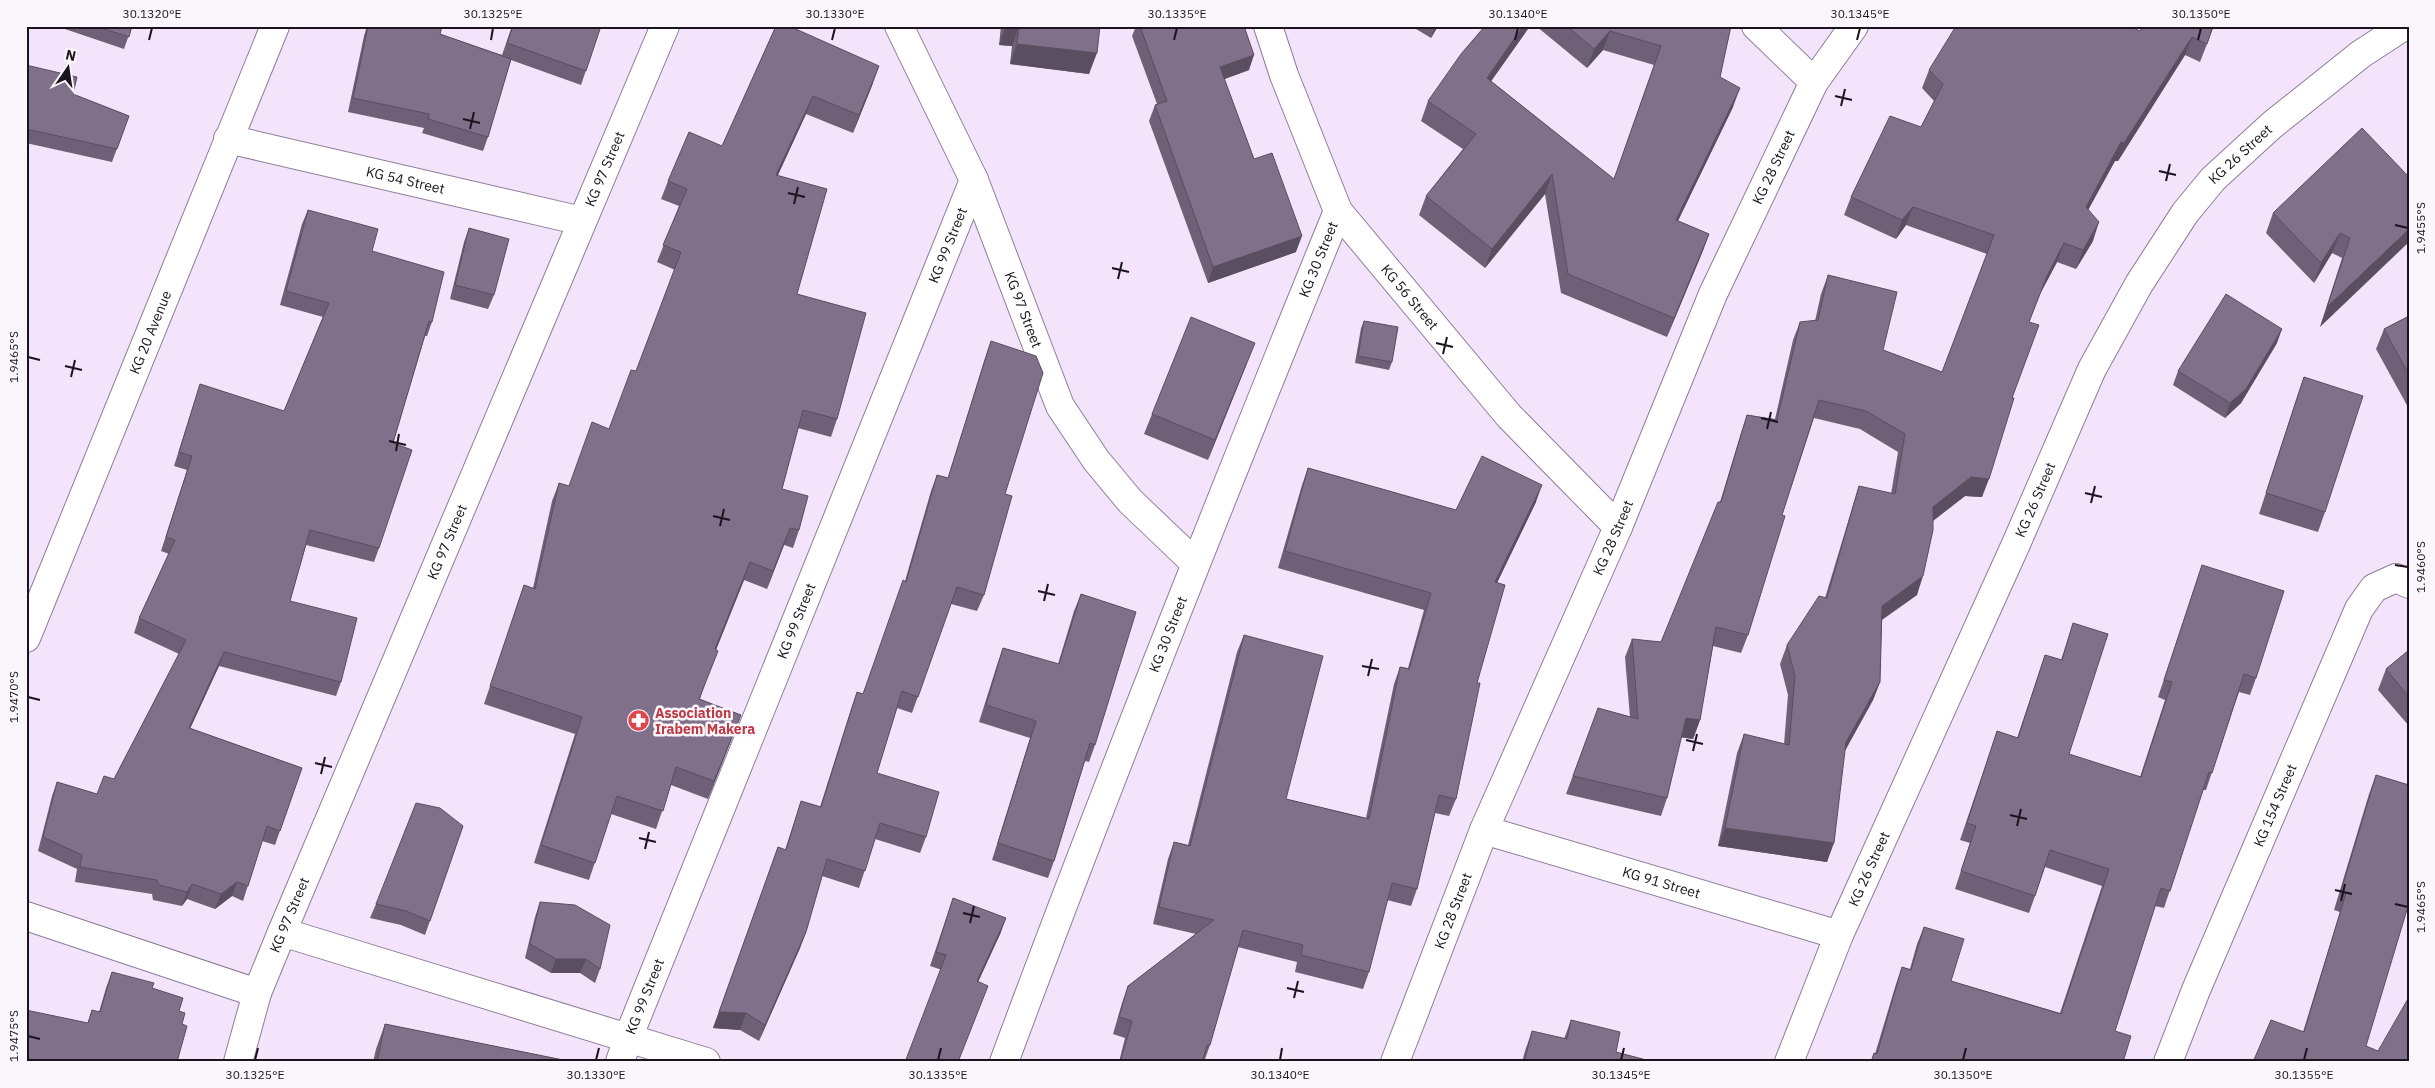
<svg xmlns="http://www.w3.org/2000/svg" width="2435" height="1088" font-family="'IBM Plex Sans',sans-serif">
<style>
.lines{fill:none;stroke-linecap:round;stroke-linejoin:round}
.minor-casing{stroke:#8d7d97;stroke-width:30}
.minor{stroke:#fff;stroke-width:28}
.wall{fill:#6e6077}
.shaded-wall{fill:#5a4e61}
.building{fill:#80708a;stroke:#5a4e61}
.ticks{fill:none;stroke:#1a141e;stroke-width:2}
.labels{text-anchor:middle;stroke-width:5;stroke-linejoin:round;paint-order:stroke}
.street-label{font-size:14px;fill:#1a141e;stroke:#faf6fc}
.health-label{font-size:14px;font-weight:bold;fill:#be3a42;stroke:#faf6fc;text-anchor:start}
.neatline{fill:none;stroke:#1a141e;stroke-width:2}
.ticks-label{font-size:12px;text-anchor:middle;fill:#1a141e}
</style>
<rect width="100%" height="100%" fill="#f3e4fc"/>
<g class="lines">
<defs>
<g id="minor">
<path id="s1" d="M899,26L974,180L1060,406L1096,460L1130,501L1195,563"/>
<path id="s2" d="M1268,26L1284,75L1338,211L1509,416L1618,527"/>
<path d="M1756,26L1814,82"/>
<path id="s3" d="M228,139L582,221"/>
<path id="s4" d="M26,638L275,26"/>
<path id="s5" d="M1484,830L1839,935"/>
<path d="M26,916L257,993"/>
<path d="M282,932L706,1062"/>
<path id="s6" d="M238,1062L257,993L282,932L665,26"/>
<path id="s7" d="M620,1062L628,1038L974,180"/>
<path id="s8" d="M1004,1062C1110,776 1223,493 1338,211"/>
<path id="s9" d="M1395,1062L1484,830L1618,527L1713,294L1814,82L1854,26"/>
<path id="s10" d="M1789,1062L1839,935L2016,544L2092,369L2139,284L2185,213L2213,179L2272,125L2361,54L2404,26"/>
<path id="s11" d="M2168,1062L2196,990L2359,609L2374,588L2396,578L2409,584"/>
</g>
</defs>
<use href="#minor" class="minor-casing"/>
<use href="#minor" class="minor"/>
</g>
<g class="wall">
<path d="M56,26H132L124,49Z"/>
<path d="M367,26H442L440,34L502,55L512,26H601L581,85L511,60L488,137L483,151L422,133L424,128L348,112L364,36Z"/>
<path d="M776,26L873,83L853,133L806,114L778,175L797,294L837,419L831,437L798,428L782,489L799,530L793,548L784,545L767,589L744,580L716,650L700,699L741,715L708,799L671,785L656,829L611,814L589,880L534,863L575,734L484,704L524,585L533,588L552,501L559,483L569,486L609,429L636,371L675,270L657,262L679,206L661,199L668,181L722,146Z"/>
<path d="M1001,26H1100L1089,74L1010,64L1012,46L999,45Z"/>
<path d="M1136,26H1244L1249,70L1224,79L1254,159L1296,252L1208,283L1149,121L1155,105L1157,104L1132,36Z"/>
<path d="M1411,26H1438L1431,38Z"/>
<path d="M1530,26L1491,81L1614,179L1654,65L1603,50L1587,68L1536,26H1731L1720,77L1733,107L1678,221L1709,234L1702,253L1667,337L1561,293L1545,194L1485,268L1419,215L1426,196L1463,149L1421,121L1428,101Z"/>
<path d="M2142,26H2214L2200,62L2185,55L2118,161H2115L2088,209L2093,241L2076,269L2057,262L2040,294L2029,322L2012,398L1982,497L1965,496L1933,521L1917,595L1882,620L1880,682L1873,700L1845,751L1827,862L1718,846L1737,753L1744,734L1784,744L1788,695L1780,664L1787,645L1825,598L1853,505L1859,486L1891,494L1898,452L1860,429L1814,418L1782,515L1748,635L1741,653L1713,646L1700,720L1693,739L1681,737L1667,798L1661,816L1566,794L1598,708L1630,717L1625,657L1632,639L1661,642L1720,502L1741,433L1747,415L1775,419L1793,340L1800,322L1815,321L1821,294L1828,275L1883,350L1942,372L1987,254L1906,225L1896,239L1844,215L1851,197L1921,127L1934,101L1922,88L1929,70L2140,31Z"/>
<path d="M26,65L73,94L129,116L112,162L26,143Z"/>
<path d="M2409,177L2320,327L2342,258L2332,253L2314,283L2266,233L2273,213Z"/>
<path d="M308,210L372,251L432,322L427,336H425L393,443L379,548L374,562L306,545L290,601L341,682L336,696L219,666L190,728L302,768L275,845L262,841L243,901L232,896L215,909L187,899L182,906L153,900L152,894L75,882L77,869L38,851L52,796L57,782L97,794L114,779L179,654L134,633L139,618L169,554L161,551L187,470L174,466L200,384L284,411L323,317L280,305L302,224Z"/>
<path d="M469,228L494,295L488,309L450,299L464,242Z"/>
<path d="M2409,316V409L2376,349L2384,329Z"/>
<path d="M1364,321L1392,362L1389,370L1355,363L1361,328Z"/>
<path d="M991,341L1005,494L984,595L977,611L951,604L912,713L897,708L877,773L926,837L920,853L875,839L859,888L822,876L806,932L800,948L759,1041L740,1030L713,1028L778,847L785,850L801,801L820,807L851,709L857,692L863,694L905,581L931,491L937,475L948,478L985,358Z"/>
<path d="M2277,343L2241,403L2225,418L2173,385L2178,371Z"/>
<path d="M1247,363L1208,460L1144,434L1152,414Z"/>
<path d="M2304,377L2325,512L2318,532L2259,514L2297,397Z"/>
<path d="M1308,468L1456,510L1536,502L1497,583L1477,683L1456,799L1449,816L1435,813L1417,889L1411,906L1387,900L1369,972L1363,989L1295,972L1297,962L1238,947L1210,1045L1204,1062H1119L1125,1038L1113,1034L1122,1003L1128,986L1196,934L1153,924L1168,859L1174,842L1188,845L1237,652L1244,635L1286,799L1366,818L1394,684L1400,667L1408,668L1424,610L1278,568L1302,485Z"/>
<path d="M2202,565L2256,678L2250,695L2239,692L2206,790H2203L2164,908L2155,906L2115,1031L1875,1054L1896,984L1902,967L1910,969L1917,944L1924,927L1951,981L2060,1013L2102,886L2045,867L2029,913L1955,889L1970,843L1960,840L1997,731L2017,738L2045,655L2061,660L2073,623L2069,754L2140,777L2165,700L2158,697Z"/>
<path d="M1081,594L1095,745L1089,762L1085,761L1054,861L1048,878L992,860L1030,738L979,722L997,665L1003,648L1058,664L1074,611Z"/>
<path d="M2409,650V726L2378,690L2386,669Z"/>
<path d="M2376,775L2366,1046L2378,1051L2409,1062L2303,1032L2340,912L2334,910L2369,794Z"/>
<path d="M463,826L425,935L401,925L370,918L376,904Z"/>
<path d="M953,898L1001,932L978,982L930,966Z"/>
<path d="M540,902L600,969L595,983L580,973H551L525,958L535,917Z"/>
<path d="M112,972L152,988L179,1011L182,1024L88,1023L92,1010L99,1012L106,988Z"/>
<path d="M1571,1020L1616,1052L1654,1062H1522L1525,1051L1532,1031L1564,1039Z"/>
<path d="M385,1024L573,1062H373L376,1049Z"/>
</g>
<g class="shaded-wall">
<path d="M1006,26H1019L1012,46L999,45Z"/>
<path d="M1435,26H1438L1431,38Z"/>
<path d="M1523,26H1530L1480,97L1487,78Z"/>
<path d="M1610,31L1603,50L1587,68L1594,49Z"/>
<path d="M2192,37L2185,55L2118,161H2115L2080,225L2086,207L2121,142Z"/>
<path d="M1017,44L1097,53L1089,74L1010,64Z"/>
<path d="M1254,55L1249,70L1214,83L1220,67Z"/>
<path d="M879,66L873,83L853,133L859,115Z"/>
<path d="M1740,88L1733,107L1669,239L1676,220Z"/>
<path d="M813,96L806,114L770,192L776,175Z"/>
<path d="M1552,174L1545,194L1485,268L1492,249Z"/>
<path d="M1913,207L1906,225L1896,239L1902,220Z"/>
<path d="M2099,222L2093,241L2076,269L2083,250Z"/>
<path d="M2409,229V242L2320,327L2327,307Z"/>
<path d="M2340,233L2332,253L2314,283L2321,263Z"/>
<path d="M1709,234L1702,253L1667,337L1674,318Z"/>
<path d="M1302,236L1296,252L1208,283L1213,267Z"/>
<path d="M2064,243L2057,262L2040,294L2047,276Z"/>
<path d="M2282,329L2277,343L2241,403L2225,418L2230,403Z"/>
<path d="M1255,343L1247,363L1208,460L1215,440Z"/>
<path d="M1971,477L1989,479L1982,497L1965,496L1926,526L1933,507Z"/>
<path d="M1542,485L1536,502L1489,599L1495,582Z"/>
<path d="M790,528L784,545L767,589L773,571Z"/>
<path d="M750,562L744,580L709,667L715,649Z"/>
<path d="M1923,576L1917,595L1875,624L1882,606Z"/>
<path d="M224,652L219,666L184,742L189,728Z"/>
<path d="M1880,682L1873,700L1839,761L1846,742Z"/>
<path d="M741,715L734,733L708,799L714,781Z"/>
<path d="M1686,718L1700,720L1693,739L1679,737Z"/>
<path d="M1725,828L1834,843L1827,862L1718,846Z"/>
<path d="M237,882L232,896L215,909L221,894Z"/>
<path d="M192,884L187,899L182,906L187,892Z"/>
<path d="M1006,918L1001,932L972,995L977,981Z"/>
<path d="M806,932L800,948L759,1041L765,1025Z"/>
<path d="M556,959H586L580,973H551Z"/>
<path d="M719,1012L746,1013L740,1030L713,1028Z"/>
</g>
<g class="building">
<path d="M95,26H132L129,37Z"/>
<path d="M368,26H442L440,34L511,59L488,137L428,119L429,114L353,98Z"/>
<path d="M513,26H601L586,71L507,43Z"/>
<path d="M776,26H789L879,66L859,115L813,96L776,175L827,189L797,294L866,313L837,419L803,410L782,489L808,496L799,530L790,528L773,571L750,562L715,649L718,651L699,699L741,715L714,781L676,767L663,811L617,796L595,863L541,845L582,717L490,686L524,585L535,589L559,483L569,486L592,422L609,429L631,370L636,371L681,252L663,245L687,189L668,181L689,132L722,146Z"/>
<path d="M1019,26H1100L1097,53L1017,44Z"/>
<path d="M1140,26H1244L1254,55L1220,67L1254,159L1272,153L1302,236L1213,267L1155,105L1167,101Z"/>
<path d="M1485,26H1523L1487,78L1614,179L1661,46L1610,31L1594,49L1567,26H1731L1720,77L1740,88L1676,220L1709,234L1674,318L1568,274L1552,174L1492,249L1426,196L1476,134L1428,101L1461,54Z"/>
<path d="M1956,26H2130L2140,31L2142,26H2213L2207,44L2192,37L2124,143L2121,142L2086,207L2099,222L2083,250L2064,243L2047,276L2029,322L2039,325L2012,398H2014L1989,479L1971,477L1933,507V530L1923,576L1882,606L1880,682L1846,742L1834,843L1725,828L1744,734L1789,745L1795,676L1787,645L1819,596L1827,598L1859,486L1895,494L1905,434L1866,411L1819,400L1782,515L1785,516L1748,635L1716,627L1700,720L1686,718L1667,798L1573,776L1598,708L1638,719L1632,639L1661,642L1718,502H1721L1747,415L1777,420L1800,322L1818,320L1828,275L1897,292L1883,350L1942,372L1994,235L1913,207L1902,220L1851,197L1890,116L1921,127L1943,84L1929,70Z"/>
<path d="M26,65L77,77L73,94L129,116L117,149L26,129Z"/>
<path d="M2362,128L2409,177V229L2327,307L2350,238L2340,233L2321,263L2273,213Z"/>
<path d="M308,210L378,229L372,251L444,272L432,322L429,321L393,443L412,450L379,548L310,530L290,601L357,618L341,682L224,652L189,728L302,768L280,831L267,826L248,886L237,882L221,894L192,884L187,892L159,885L157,880L80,867L82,855L43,837L57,782L97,794L104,776L114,779L186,640L139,618L175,540L166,537L192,456L179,452L200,384L284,411L329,303L286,291Z"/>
<path d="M469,228L509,239L494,295L455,285Z"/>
<path d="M2226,294L2282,329L2246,389L2230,403L2178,371Z"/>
<path d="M2409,316V375L2384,329Z"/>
<path d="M1191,317L1255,343L1215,440L1152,414Z"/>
<path d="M1364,321L1398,327L1392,362L1358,356Z"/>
<path d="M991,341L1036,356L1043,373L1005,494L1012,496L984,595L957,587L918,697L902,691L877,773L939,792L926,837L880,823L865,871L827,859L806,932L765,1025L746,1013L719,1012L778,847L786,850L801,801L821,807L857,692L863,694L903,580L906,582L937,475L948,478Z"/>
<path d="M2304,377L2363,396L2325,512L2266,493Z"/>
<path d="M1482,456L1542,485L1495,582L1505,585L1477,683H1480L1456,799L1439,795L1417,889L1392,883L1369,972L1301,955L1303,945L1243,930L1210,1045H1207L1202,1062H1120L1132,1021L1119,1017L1128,986L1214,920L1159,907L1174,842L1190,846L1244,635L1323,656L1286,799L1369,819L1400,667L1409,669L1431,593L1285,551L1308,468L1456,510Z"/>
<path d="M2202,565L2284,591L2256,678L2244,674L2212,773L2209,772L2170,891L2161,888L2115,1031L2131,1036L2123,1062H1871L1874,1053L1877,1054L1902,967L1911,970L1924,927L1964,939L1951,981L2061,1014L2109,869L2050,850L2035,896L1961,871L1976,826L1967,823L1997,731L2018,738L2045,655L2062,660L2073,623L2108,634L2069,754L2141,777L2172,682L2164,680Z"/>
<path d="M1081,594L1136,612L1095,745L1090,743L1054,861L998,843L1036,721L986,705L1003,648L1059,664Z"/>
<path d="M2409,650V697L2386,669Z"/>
<path d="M2376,775L2409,785V903L2366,1046L2378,1051L2409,997V1062H2253L2271,1020L2304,1032L2346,893L2341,891Z"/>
<path d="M416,803L440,808L463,826L430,921L406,911L376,904Z"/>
<path d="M953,898L1006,918L977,981L988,986L958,1062H905L946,955L936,952Z"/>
<path d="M540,902L575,905L610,925L600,969L586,959H556L530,944Z"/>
<path d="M112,972L154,983L152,988L183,998L179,1011L185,1013L182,1024L187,1026L177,1062H26V1010L88,1023L92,1010L100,1012Z"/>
<path d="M1571,1020L1620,1032L1616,1052L1654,1062H1524L1532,1031L1567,1039Z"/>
<path d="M385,1024L573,1062H377Z"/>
</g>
<path class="ticks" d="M149,40L152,28M491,40L493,28M832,40L835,28M1174,40L1177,28M1515,40L1518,28M1857,40L1860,28M2198,40L2201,28M1835,96L1852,100M1841,106L1845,89M463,119L480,123M470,129L474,112M2159,171L2176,175M2166,181L2170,164M788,193L805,197M794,204L798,187M2395,225L2408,228M1112,268L1129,272M1118,279L1122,262M1436,343L1453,347M1443,354L1447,337M28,357L40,360M65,366L82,370M71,377L75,360M1761,418L1778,422M1767,429L1771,412M389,441L406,445M396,451L399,434M2085,493L2102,497M2091,503L2095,486M713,516L730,520M720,526L724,509M2395,565L2408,567M1038,591L1055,595M1044,601L1048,584M1362,666L1379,669M1368,676L1372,659M28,697L40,700M1686,740L1703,744M1693,751L1697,734M315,763L332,767M321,774L325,757M2010,815L2027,819M2017,826L2021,809M639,838L656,842M645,849L649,832M2335,890L2352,894M2341,901L2345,884M2395,904L2408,907M963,913L980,917M970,923L974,906M1287,988L1304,992M1294,998L1298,981M28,1036L40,1039M255,1060L258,1048M596,1060L599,1048M938,1060L941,1048M1280,1060L1282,1048M1621,1060L1624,1048M1963,1060L1966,1048M2304,1060L2307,1048"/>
<defs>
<symbol id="pharmacy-disc" viewBox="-11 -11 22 22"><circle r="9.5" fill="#e0444e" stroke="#faf6fc"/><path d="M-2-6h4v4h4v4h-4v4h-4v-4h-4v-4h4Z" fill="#fff"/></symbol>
</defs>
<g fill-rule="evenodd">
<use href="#pharmacy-disc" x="626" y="708" width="25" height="25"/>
</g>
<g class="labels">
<g class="street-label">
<text dy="5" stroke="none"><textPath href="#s10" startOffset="1019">KG 26 Street</textPath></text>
<text dy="5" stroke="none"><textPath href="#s9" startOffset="972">KG 28 Street</textPath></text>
<text dy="5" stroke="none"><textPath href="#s6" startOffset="966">KG 97 Street</textPath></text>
<text dy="5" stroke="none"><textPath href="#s3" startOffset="182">KG 54 Street</textPath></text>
<text dy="5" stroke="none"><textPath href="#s7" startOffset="880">KG 99 Street</textPath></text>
<text dy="5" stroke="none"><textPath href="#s8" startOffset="862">KG 30 Street</textPath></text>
<text dy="5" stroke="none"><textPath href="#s2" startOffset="310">KG 56 Street</textPath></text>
<text dy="5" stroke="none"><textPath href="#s1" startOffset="310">KG 97 Street</textPath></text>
<text dy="5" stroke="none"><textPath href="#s4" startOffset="330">KG 20 Avenue</textPath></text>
<text dy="5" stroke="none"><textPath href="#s10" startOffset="614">KG 26 Street</textPath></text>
<text dy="5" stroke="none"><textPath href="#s9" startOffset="568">KG 28 Street</textPath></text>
<text dy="5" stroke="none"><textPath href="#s6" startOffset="561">KG 97 Street</textPath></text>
<text dy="5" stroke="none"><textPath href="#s7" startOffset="475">KG 99 Street</textPath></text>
<text dy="5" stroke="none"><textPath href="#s8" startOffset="458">KG 30 Street</textPath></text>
<text dy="5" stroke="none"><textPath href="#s11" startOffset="278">KG 154 Street</textPath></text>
<text dy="5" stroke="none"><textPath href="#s10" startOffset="209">KG 26 Street</textPath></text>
<text dy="5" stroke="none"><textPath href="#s5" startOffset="185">KG 91 Street</textPath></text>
<text dy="5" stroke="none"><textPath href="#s9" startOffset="162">KG 28 Street</textPath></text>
<text dy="5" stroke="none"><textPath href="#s6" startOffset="156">KG 97 Street</textPath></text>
<text dy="5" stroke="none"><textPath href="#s7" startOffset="70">KG 99 Street</textPath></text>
</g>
<g class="health-label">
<text x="655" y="718">Association<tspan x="655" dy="16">Irabem Makera</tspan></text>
</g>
</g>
<rect width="2435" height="1088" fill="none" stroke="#faf6fc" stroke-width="55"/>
<g transform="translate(68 68) rotate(13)" stroke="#faf6fc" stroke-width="4" paint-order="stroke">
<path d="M0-4L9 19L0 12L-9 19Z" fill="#1a141e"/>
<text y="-8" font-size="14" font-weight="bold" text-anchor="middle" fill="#1a141e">N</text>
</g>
<rect x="28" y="28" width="2380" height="1032" class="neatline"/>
<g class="ticks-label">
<text x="152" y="18">30.1320°E</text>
<text x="493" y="18">30.1325°E</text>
<text x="835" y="18">30.1330°E</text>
<text x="1177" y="18">30.1335°E</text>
<text x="1518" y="18">30.1340°E</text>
<text x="1860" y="18">30.1345°E</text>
<text x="2201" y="18">30.1350°E</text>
<text transform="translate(2421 228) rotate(-90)" y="4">1.9455°S</text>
<text transform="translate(14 357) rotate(-90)" y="4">1.9465°S</text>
<text transform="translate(2421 567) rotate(-90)" y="4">1.9460°S</text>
<text transform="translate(14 697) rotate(-90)" y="4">1.9470°S</text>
<text transform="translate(2421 907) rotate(-90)" y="4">1.9465°S</text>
<text transform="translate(14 1036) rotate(-90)" y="4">1.9475°S</text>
<text x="255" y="1079">30.1325°E</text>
<text x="596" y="1079">30.1330°E</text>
<text x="938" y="1079">30.1335°E</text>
<text x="1280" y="1079">30.1340°E</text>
<text x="1621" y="1079">30.1345°E</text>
<text x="1963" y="1079">30.1350°E</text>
<text x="2304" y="1079">30.1355°E</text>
</g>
</svg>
